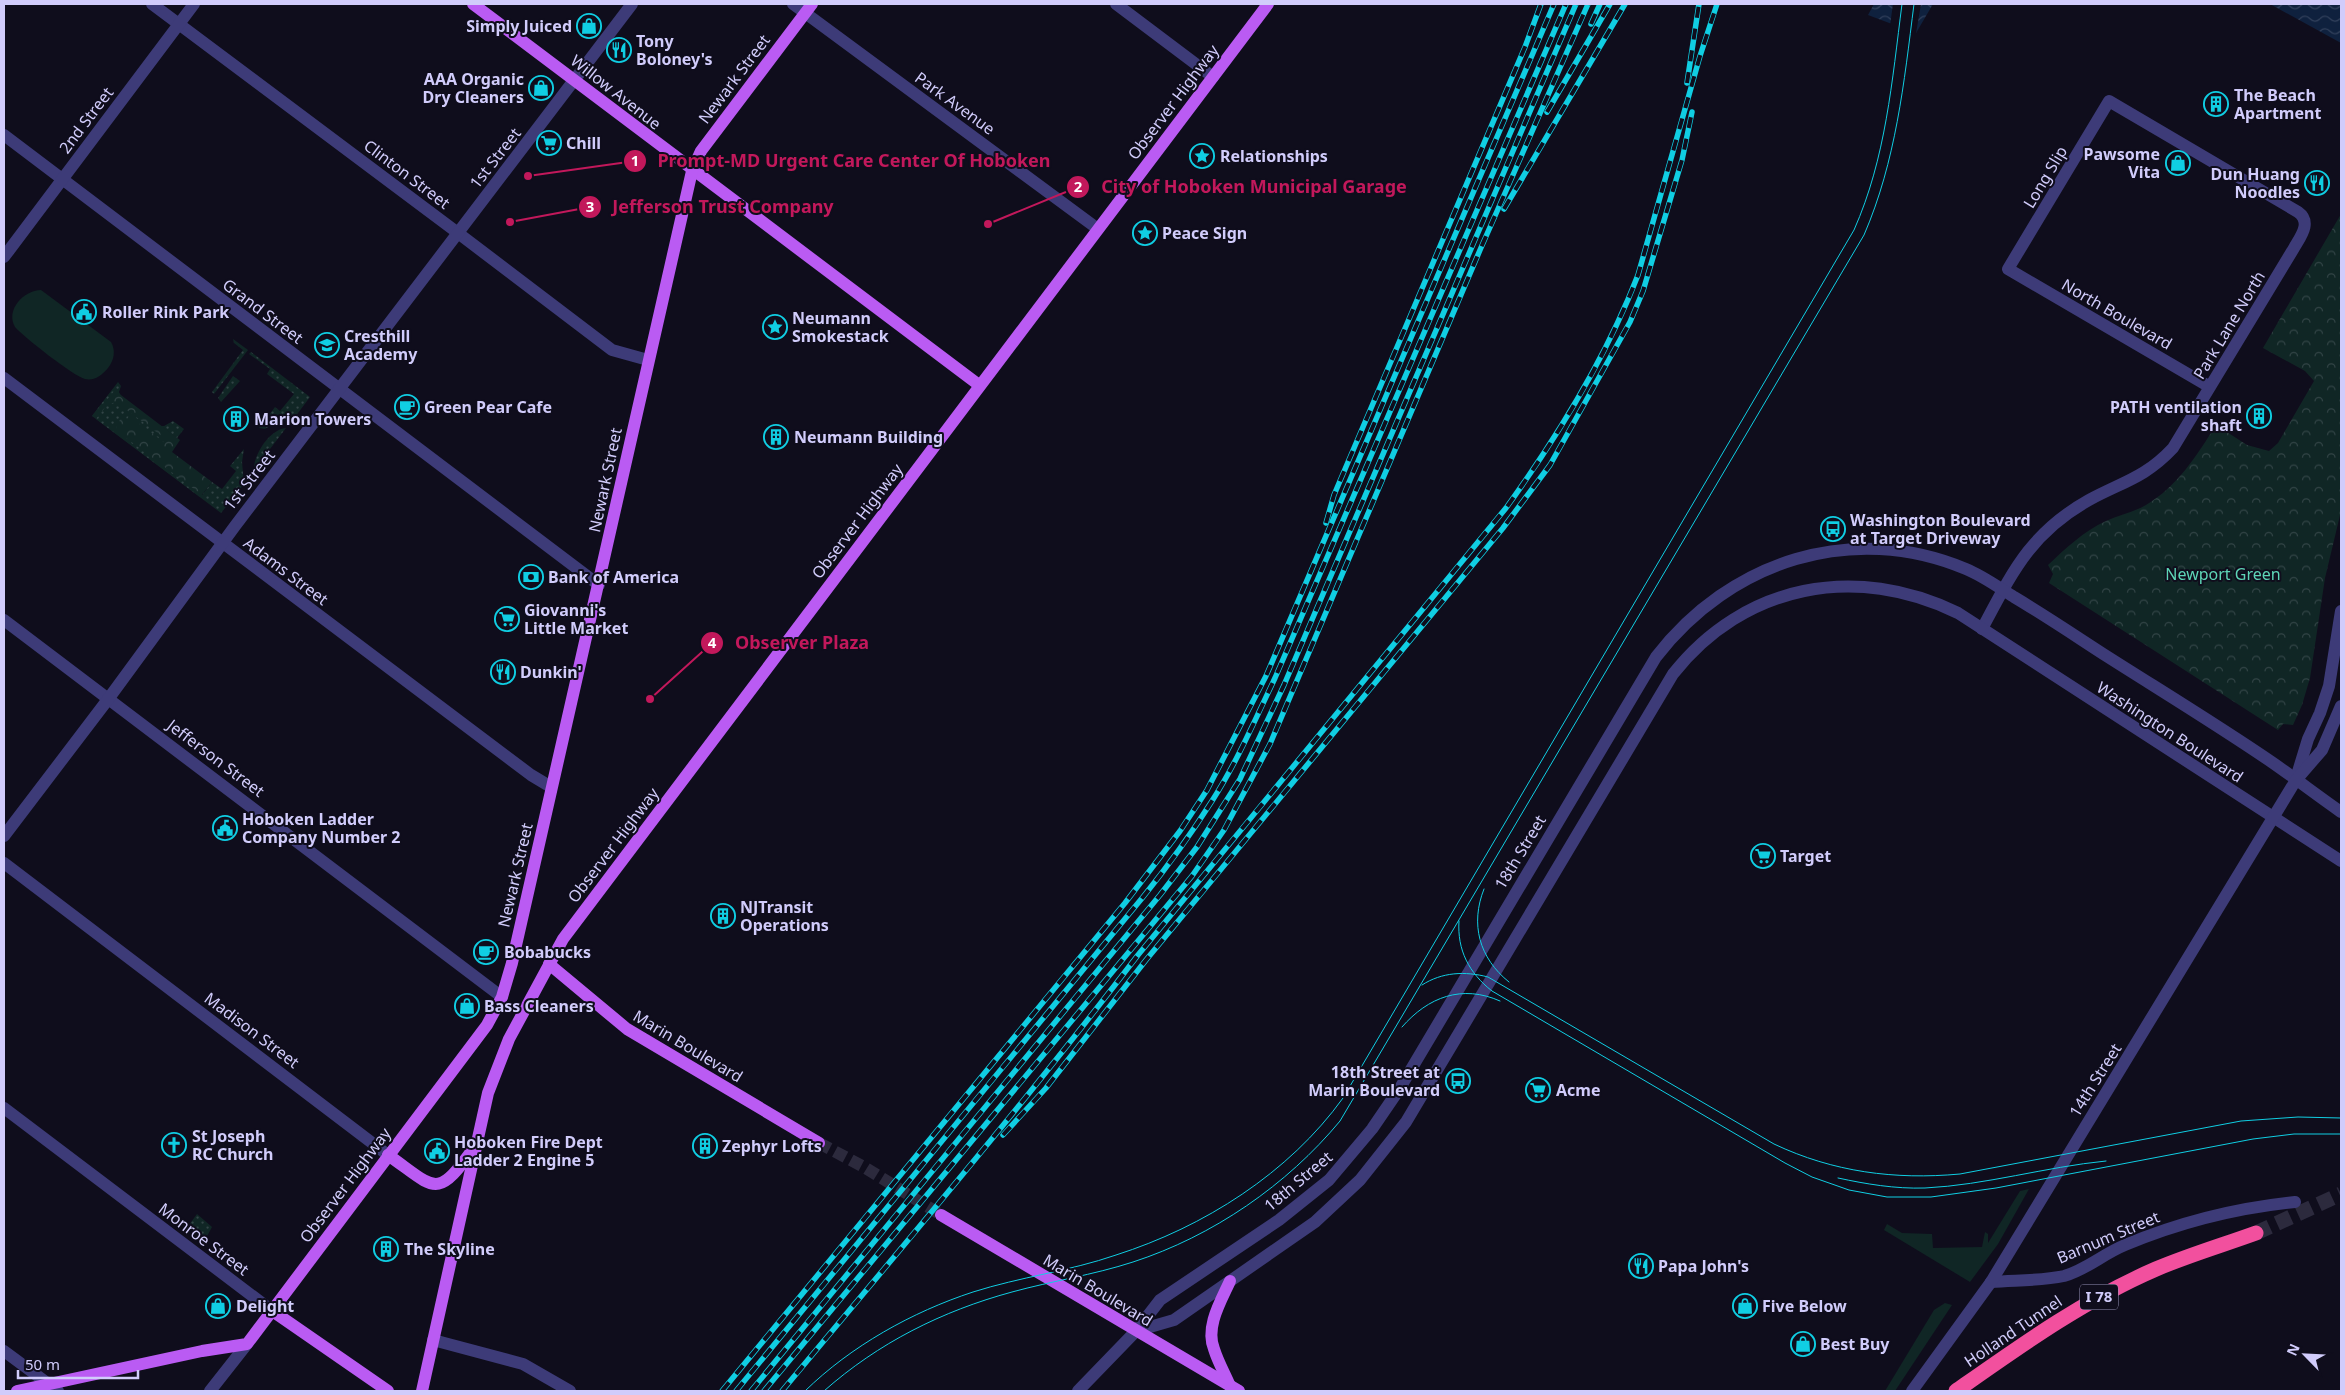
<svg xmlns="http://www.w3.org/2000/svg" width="2345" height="1395" font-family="'Noto Sans',sans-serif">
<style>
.grass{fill:#102625}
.park{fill:url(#park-crowns)}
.garden{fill:url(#garden-dots)}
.water{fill:url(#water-waves)}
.pier{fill:#0f0d1c}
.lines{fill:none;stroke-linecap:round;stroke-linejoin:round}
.major-tunnel{stroke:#2c2a3d;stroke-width:12;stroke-dasharray:12 6;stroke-linecap:butt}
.highway-tunnel{stroke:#2c2a3d;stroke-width:15;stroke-dasharray:15 8;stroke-linecap:butt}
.minor{stroke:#3d3b78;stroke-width:12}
.major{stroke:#ba5bf3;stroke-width:12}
.highway{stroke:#f2509e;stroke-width:15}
.tram{stroke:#10cee3;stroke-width:1}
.rail-casing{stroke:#10cee3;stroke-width:5.5}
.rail{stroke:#0f0d1c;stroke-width:4;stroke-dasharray:11;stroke-linecap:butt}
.labels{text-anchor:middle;stroke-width:4;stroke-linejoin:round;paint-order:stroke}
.shield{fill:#0f0d1c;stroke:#9793b8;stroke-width:1}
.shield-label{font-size:15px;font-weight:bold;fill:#d1ccfb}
.poi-label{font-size:16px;font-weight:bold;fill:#d1ccfb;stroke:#0f0d1c;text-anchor:start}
.street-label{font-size:16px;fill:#d1ccfb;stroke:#0f0d1c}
.park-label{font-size:16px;fill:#5ed5b7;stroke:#0f0d1c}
.leader{fill:none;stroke:#c2185b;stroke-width:2}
.callout-dot{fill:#c2185b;stroke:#0f0d1c;stroke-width:2}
.mark-label{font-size:15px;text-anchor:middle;font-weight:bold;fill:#fff}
.callout-label{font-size:18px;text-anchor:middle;font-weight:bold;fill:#c2185b;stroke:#0f0d1c;stroke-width:4;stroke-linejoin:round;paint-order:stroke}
</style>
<defs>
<pattern id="park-crowns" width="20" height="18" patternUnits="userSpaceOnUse" patternTransform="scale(1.25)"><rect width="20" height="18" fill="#102625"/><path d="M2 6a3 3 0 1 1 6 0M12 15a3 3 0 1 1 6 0" fill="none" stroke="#324446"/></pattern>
<pattern id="garden-dots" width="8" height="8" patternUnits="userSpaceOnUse" patternTransform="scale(1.25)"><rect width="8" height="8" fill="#102625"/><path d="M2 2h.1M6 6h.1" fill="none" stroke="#324446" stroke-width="1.8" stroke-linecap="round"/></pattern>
<pattern id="water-waves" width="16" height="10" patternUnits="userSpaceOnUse" patternTransform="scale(1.25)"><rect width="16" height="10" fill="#0f213e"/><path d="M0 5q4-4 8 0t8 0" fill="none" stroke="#31405b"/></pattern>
</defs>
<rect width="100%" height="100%" fill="#0f0d1c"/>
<g class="grass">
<path d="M41,290L111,342C116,351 114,360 108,368C102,375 95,381 85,379C73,376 24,337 15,327C5,310 24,290 41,290Z"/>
<path d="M2029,1189L1998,1244L1970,1282L1884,1230L1887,1224L1902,1233L1932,1234L1933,1248L1982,1247L1985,1232L1988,1234V1243L2020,1191Z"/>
<path d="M1945,1303L1952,1305L1895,1391H1885L1934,1310Z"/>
</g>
<g class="park">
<path d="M2341,214V511L2325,578L2310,678L2302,705L2293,725L2283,724L2278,730L2049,583L2053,574L2048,565C2066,548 2084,531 2106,521C2119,515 2134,512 2146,505C2178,486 2197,455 2216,425L2247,445L2269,451L2278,443L2314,381L2305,371L2263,348Z"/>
<path d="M113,389L180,440L172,452L212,482L200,497L92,416Z"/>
</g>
<g class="garden">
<path d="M233,339L248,350L214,394L212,392L243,350L234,343Z"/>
<path d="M251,352L310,397L292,421H277L265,429L259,428L275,407L280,411L294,394L267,374L270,369L249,354Z"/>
<path d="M233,376L240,381L221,402L218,398Z"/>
<path d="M118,382L121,386L119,392L121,396L114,391L94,417L92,416Z"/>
<path d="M116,402L167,440L165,443L129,416L127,419L122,418L118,422L116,428L118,432L202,495L212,482L222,489L236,471L230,466L244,449L242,462L244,484L221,513L96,419L107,405Z"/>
<path d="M173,421L184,429L177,438L161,426H164Z"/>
<path d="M286,428L254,470C253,455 270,429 286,428Z"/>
<path d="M197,1214L212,1227L206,1238L189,1225Z"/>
</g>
<g class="water">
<path d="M1874,4H1933L1916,33L1868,15Z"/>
<path d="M2270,4H2341V43Z"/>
</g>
<path class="pier" d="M1893,4H1921L1916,33H1907L1890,26Z"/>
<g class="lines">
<path class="major-tunnel" d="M819,1143L864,1167L941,1215"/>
<path class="highway-tunnel" d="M2256,1233L2341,1194"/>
<g class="minor">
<path d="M152,4L458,233L612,350L648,360"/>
<path d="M793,4L1098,229"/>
<path d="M1116,4L1213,77"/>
<path d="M4,135L599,585"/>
<path d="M4,257L194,4"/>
<path d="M4,378L531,775L551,787"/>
<path d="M4,620L502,997"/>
<path d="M1982,629C2012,573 2030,533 2089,500C2122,482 2145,478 2173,448L2294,248C2301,236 2312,222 2298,212L2109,101L2008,269L2210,387"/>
<path d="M2297,775L2308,739L2320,713L2329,686L2341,611"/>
<path d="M4,836L109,698L235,526L632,4"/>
<path d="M4,863L388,1155"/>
<path d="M4,1108L271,1310"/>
<path d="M1991,1282C2015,1280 2040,1281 2064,1276C2086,1270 2103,1254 2125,1245C2180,1222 2235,1208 2295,1202"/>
<path d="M1136,1331L1174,1320L1315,1222L1360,1180L1406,1122L1673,674C1744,584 1856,563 1958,613L2341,861"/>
<path d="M433,1340L523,1364L570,1391"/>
<path d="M4,1351L58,1391"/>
<path d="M210,1391L247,1344"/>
<path d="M1078,1391L1136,1331L1160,1300L1279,1220L1329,1180L1372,1129L1400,1088L1656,657C1730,561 1852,521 1966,569C1983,576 1998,587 2014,597C2046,616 2077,637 2108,657C2163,692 2219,726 2273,763C2296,779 2318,796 2341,812"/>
<path d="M1912,1391L1991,1282L2296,780L2322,750L2341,706"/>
</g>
<g class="major">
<path d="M473,4L979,385"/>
<path d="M549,964L627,1029L819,1143"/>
<path d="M388,1155C435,1188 436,1201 473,1149"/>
<path d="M941,1215L1239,1391"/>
<path d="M1230,1281C1221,1301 1205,1327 1214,1349C1218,1362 1225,1374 1230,1386"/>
<path d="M271,1310L388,1391"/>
<path d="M17,1391L202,1351L247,1344L487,1025L502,997L512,963L692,171L701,151L812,4"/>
<path d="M422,1391L488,1093L509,1039L563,939L1268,4"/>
</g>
<path class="highway" d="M1956,1391C2020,1346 2084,1300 2156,1269C2189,1255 2223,1245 2256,1233"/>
<g class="tram">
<path d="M1484,889C1470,924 1479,958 1509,982"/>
<path d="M1459,921C1457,950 1469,973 1492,991L1785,1163L1812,1177L1849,1190L1887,1197H1931L1996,1188L2253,1139L2294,1134H2341"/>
<path d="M1422,985C1442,972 1465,971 1488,977L1774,1144C1833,1172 1895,1180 1960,1174L2241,1121L2298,1117L2341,1118"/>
<path d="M1402,1027C1428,997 1462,984 1500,1001"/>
<path d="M1838,1178C1866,1184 1895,1189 1925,1188C1986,1185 2045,1167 2106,1161"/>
<path d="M805,1391C851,1346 912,1312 973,1292C1020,1277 1070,1271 1116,1255C1204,1227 1289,1173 1343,1098L1854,230C1886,158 1892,81 1902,4"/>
<path d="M824,1391C878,1343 942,1311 1012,1292C1052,1281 1093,1275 1133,1262C1213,1236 1287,1185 1340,1121L1864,235C1896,161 1904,83 1914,4"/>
</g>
<defs>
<g id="rail">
<path d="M1591,24L1600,4"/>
<path d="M1687,83L1699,4"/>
<path d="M1547,112L1610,4"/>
<path d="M1504,209L1625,4"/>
<path d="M1326,523L1334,495L1525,47L1541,4"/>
<path d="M1003,1135L1046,1088L1146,960L1503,528L1550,465L1630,322L1643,291L1682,160L1692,112"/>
<path d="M722,1391L1125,903L1180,831L1207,790L1266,676L1554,4"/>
<path d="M736,1391L1143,897C1168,866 1191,834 1212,801C1237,762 1255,720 1275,678L1566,4"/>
<path d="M751,1391L1160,895L1197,847L1240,779L1284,685L1576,4"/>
<path d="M764,1391L1192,876L1224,830L1270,744L1480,250L1588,4"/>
<path d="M782,1391C902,1247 1024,1104 1138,955L1506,508C1558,436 1606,358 1638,275L1700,56L1717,4"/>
</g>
</defs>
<use href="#rail" class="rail-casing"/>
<use href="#rail" class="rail"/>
</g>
<defs>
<symbol id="shop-ring" viewBox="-11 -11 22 22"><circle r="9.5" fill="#0f0d1c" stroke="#10cee3" stroke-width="1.5"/><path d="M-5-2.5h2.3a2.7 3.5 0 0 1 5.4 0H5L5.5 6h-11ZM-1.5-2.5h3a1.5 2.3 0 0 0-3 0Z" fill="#10cee3"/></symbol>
<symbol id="restaurant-ring" viewBox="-11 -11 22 22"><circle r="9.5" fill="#0f0d1c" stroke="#10cee3" stroke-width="1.5"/><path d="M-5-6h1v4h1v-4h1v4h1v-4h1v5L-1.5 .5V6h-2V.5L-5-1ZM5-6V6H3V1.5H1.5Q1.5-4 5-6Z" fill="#10cee3"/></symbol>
<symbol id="building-ring" viewBox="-11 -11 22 22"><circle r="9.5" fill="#0f0d1c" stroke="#10cee3" stroke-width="1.5"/><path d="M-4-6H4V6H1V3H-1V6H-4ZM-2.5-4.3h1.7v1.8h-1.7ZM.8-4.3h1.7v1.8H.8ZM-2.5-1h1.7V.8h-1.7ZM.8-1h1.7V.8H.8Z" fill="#10cee3"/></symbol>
<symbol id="supermarket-ring" viewBox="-11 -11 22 22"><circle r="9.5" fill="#0f0d1c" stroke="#10cee3" stroke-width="1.5"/><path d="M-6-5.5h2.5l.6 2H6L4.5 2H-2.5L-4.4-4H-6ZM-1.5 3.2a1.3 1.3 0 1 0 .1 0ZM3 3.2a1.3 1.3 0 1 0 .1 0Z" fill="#10cee3"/></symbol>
<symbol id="sight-ring" viewBox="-11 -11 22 22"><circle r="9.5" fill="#0f0d1c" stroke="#10cee3" stroke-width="1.5"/><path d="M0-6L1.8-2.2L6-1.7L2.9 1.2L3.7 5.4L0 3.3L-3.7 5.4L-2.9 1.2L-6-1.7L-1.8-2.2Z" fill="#10cee3"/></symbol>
<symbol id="civic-ring" viewBox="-11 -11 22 22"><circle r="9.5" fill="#0f0d1c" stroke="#10cee3" stroke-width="1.5"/><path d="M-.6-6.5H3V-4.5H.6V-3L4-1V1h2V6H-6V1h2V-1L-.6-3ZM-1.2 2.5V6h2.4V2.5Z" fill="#10cee3"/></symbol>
<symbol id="school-ring" viewBox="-11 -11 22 22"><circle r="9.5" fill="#0f0d1c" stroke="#10cee3" stroke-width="1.5"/><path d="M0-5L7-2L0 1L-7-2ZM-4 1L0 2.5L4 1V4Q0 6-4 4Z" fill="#10cee3"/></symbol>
<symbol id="cafe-ring" viewBox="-11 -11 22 22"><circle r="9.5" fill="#0f0d1c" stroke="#10cee3" stroke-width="1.5"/><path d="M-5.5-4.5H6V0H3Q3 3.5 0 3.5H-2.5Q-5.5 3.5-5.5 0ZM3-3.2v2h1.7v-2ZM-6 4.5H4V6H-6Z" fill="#10cee3"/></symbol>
<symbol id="bus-ring" viewBox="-11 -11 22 22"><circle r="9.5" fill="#0f0d1c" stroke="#10cee3" stroke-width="1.5"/><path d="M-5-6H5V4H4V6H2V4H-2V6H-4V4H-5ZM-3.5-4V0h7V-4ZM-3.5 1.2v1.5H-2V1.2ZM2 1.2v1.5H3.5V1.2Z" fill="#10cee3"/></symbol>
<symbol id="bank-ring" viewBox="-11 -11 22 22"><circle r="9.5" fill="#0f0d1c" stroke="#10cee3" stroke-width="1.5"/><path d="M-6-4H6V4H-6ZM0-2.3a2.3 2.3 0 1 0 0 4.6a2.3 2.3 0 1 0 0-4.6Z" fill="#10cee3"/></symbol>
<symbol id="church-ring" viewBox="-11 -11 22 22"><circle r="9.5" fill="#0f0d1c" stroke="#10cee3" stroke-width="1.5"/><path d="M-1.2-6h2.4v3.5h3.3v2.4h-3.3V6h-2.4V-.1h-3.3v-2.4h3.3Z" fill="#10cee3"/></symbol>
</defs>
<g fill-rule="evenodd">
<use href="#shop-ring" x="575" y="12" width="28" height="28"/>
<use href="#restaurant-ring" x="605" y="36" width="28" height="28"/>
<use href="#shop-ring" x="527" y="74" width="28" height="28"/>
<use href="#building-ring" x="2202" y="90" width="28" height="28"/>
<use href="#supermarket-ring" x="535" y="129" width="28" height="28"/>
<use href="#sight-ring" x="1188" y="142" width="28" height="28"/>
<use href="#shop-ring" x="2164" y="149" width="28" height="28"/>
<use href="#restaurant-ring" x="2303" y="169" width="28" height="28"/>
<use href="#sight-ring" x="1131" y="219" width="28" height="28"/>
<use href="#civic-ring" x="70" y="298" width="28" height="28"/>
<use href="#sight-ring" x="761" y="313" width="28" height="28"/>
<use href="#school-ring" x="313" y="331" width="28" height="28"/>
<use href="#cafe-ring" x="393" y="393" width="28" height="28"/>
<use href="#building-ring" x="2245" y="402" width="28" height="28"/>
<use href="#building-ring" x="222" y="405" width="28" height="28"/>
<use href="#building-ring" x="762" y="423" width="28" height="28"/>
<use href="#bus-ring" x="1819" y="515" width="28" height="28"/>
<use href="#bank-ring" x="517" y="563" width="28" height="28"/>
<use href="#supermarket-ring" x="493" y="605" width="28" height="28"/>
<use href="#restaurant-ring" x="489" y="658" width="28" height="28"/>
<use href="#civic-ring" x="211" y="814" width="28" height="28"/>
<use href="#supermarket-ring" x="1749" y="842" width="28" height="28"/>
<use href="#building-ring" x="709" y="902" width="28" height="28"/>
<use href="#cafe-ring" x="472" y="938" width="28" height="28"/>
<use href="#shop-ring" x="453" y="992" width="28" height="28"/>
<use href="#bus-ring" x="1444" y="1067" width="28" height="28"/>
<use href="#supermarket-ring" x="1524" y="1076" width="28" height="28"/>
<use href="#church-ring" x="160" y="1131" width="28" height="28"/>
<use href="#building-ring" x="691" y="1132" width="28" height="28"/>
<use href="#civic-ring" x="423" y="1137" width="28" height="28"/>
<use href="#building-ring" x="372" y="1235" width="28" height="28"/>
<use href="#restaurant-ring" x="1627" y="1252" width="28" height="28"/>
<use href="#shop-ring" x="204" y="1292" width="28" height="28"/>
<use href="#shop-ring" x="1731" y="1292" width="28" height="28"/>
<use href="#shop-ring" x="1789" y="1330" width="28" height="28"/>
</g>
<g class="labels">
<rect class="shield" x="2080" y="1284.5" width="38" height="25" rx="4"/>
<g class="shield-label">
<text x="2099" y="1302">I 78</text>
</g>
<g class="poi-label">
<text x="572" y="32" text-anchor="end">Simply Juiced</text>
<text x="636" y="47">Tony<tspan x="636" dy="18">Boloney's</tspan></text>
<text x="524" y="85" text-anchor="end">AAA Organic<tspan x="524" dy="18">Dry Cleaners</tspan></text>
<text x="2234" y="101">The Beach<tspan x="2234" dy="18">Apartment</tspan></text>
<text x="566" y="149">Chill</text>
<text x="2160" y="160" text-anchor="end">Pawsome<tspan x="2160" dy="18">Vita</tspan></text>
<text x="1220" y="162">Relationships</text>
<text x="2300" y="180" text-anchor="end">Dun Huang<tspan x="2300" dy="18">Noodles</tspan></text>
<text x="1162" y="239">Peace Sign</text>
<text x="102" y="318">Roller Rink Park</text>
<text x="792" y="324">Neumann<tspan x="792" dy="18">Smokestack</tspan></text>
<text x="344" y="342">Cresthill<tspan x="344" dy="18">Academy</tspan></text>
<text x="424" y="413">Green Pear Cafe</text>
<text x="2242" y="413" text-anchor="end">PATH ventilation<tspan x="2242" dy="18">shaft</tspan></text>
<text x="254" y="425">Marion Towers</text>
<text x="794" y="443">Neumann Building</text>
<text x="1850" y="526">Washington Boulevard<tspan x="1850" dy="18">at Target Driveway</tspan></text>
<text x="548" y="583">Bank of America</text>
<text x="524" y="616">Giovanni's<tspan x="524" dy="18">Little Market</tspan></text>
<text x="520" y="678">Dunkin'</text>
<text x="242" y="825">Hoboken Ladder<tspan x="242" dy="18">Company Number 2</tspan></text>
<text x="1780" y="862">Target</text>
<text x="740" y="913">NJTransit<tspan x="740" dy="18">Operations</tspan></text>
<text x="504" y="958">Bobabucks</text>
<text x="484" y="1012">Bass Cleaners</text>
<text x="1440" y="1078" text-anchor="end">18th Street at<tspan x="1440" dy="18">Marin Boulevard</tspan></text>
<text x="1556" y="1096">Acme</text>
<text x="192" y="1142">St Joseph<tspan x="192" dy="18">RC Church</tspan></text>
<text x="454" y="1148">Hoboken Fire Dept<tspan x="454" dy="18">Ladder 2 Engine 5</tspan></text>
<text x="722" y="1152">Zephyr Lofts</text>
<text x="404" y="1255">The Skyline</text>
<text x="1658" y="1272">Papa John's</text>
<text x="236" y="1312">Delight</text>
<text x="1762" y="1312">Five Below</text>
<text x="1820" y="1350">Best Buy</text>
</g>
<g class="street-label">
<text transform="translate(734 79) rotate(-53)" y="6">Newark Street</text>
<text transform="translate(616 92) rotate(38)" y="6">Willow Avenue</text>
<text transform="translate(1173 102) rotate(-53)" y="6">Observer Highway</text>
<text transform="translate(955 103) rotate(36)" y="6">Park Avenue</text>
<text transform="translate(86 120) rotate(-53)" y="6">2nd Street</text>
<text transform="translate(495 158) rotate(-52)" y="6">1st Street</text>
<text transform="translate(407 174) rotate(37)" y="6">Clinton Street</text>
<text transform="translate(2045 177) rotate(-59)" y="6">Long Slip</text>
<text transform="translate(263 311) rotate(37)" y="6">Grand Street</text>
<text transform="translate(2117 314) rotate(30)" y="6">North Boulevard</text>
<text transform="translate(2229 325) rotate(-59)" y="6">Park Lane North</text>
<text transform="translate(249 480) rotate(-52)" y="6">1st Street</text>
<text transform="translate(605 480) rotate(-78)" y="6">Newark Street</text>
<text transform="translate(857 521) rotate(-53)" y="6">Observer Highway</text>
<text transform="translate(286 571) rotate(37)" y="6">Adams Street</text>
<text transform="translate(2170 732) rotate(33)" y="6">Washington Boulevard</text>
<text transform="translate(216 758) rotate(37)" y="6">Jefferson Street</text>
<text transform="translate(613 845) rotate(-53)" y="6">Observer Highway</text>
<text transform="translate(1520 852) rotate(-59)" y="6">18th Street</text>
<text transform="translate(515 875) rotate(-77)" y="6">Newark Street</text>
<text transform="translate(252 1030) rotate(37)" y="6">Madison Street</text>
<text transform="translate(688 1046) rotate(31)" y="6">Marin Boulevard</text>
<text transform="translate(2095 1080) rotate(-58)" y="6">14th Street</text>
<text transform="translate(1298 1181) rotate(-40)" y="6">18th Street</text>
<text transform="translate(345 1185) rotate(-53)" y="6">Observer Highway</text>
<text transform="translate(2108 1237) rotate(-23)" y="6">Barnum Street</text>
<text transform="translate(204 1239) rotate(37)" y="6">Monroe Street</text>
<text transform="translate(1098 1290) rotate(31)" y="6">Marin Boulevard</text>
<text transform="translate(2013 1331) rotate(-34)" y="6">Holland Tunnel</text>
</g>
<g class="park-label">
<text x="2223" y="580">Newport Green</text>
</g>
</g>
<path class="leader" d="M528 176L635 161M988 224L1078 187M510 222L590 207M650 699L712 643"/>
<g class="callout-dot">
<circle cx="528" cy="176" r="5"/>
<circle cx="988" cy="224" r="5"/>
<circle cx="510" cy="222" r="5"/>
<circle cx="650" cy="699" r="5"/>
<circle cx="635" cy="161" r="12"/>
<circle cx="1078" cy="187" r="12"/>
<circle cx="590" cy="207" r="12"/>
<circle cx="712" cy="643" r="12"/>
</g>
<g class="mark-label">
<text x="635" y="166">1</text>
<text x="1078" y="192">2</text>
<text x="590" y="212">3</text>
<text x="712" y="648">4</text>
</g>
<g class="callout-label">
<text x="854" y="167">Prompt-MD Urgent Care Center Of Hoboken</text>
<text x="1254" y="193">City of Hoboken Municipal Garage</text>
<text x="723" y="213">Jefferson Trust Company</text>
<text x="802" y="649">Observer Plaza</text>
</g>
<rect width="2345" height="1395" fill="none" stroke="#d1ccfb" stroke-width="10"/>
<g transform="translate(2305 1355) rotate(294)" stroke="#0f0d1c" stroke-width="4" paint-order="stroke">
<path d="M0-4L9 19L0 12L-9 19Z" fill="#d1ccfb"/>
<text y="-8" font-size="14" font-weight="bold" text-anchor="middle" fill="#d1ccfb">N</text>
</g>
<path d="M18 1370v8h120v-8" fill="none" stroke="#d1ccfb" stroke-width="2.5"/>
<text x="25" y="1370" font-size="15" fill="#d1ccfb" stroke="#0f0d1c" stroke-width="4" paint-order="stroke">50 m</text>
</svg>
